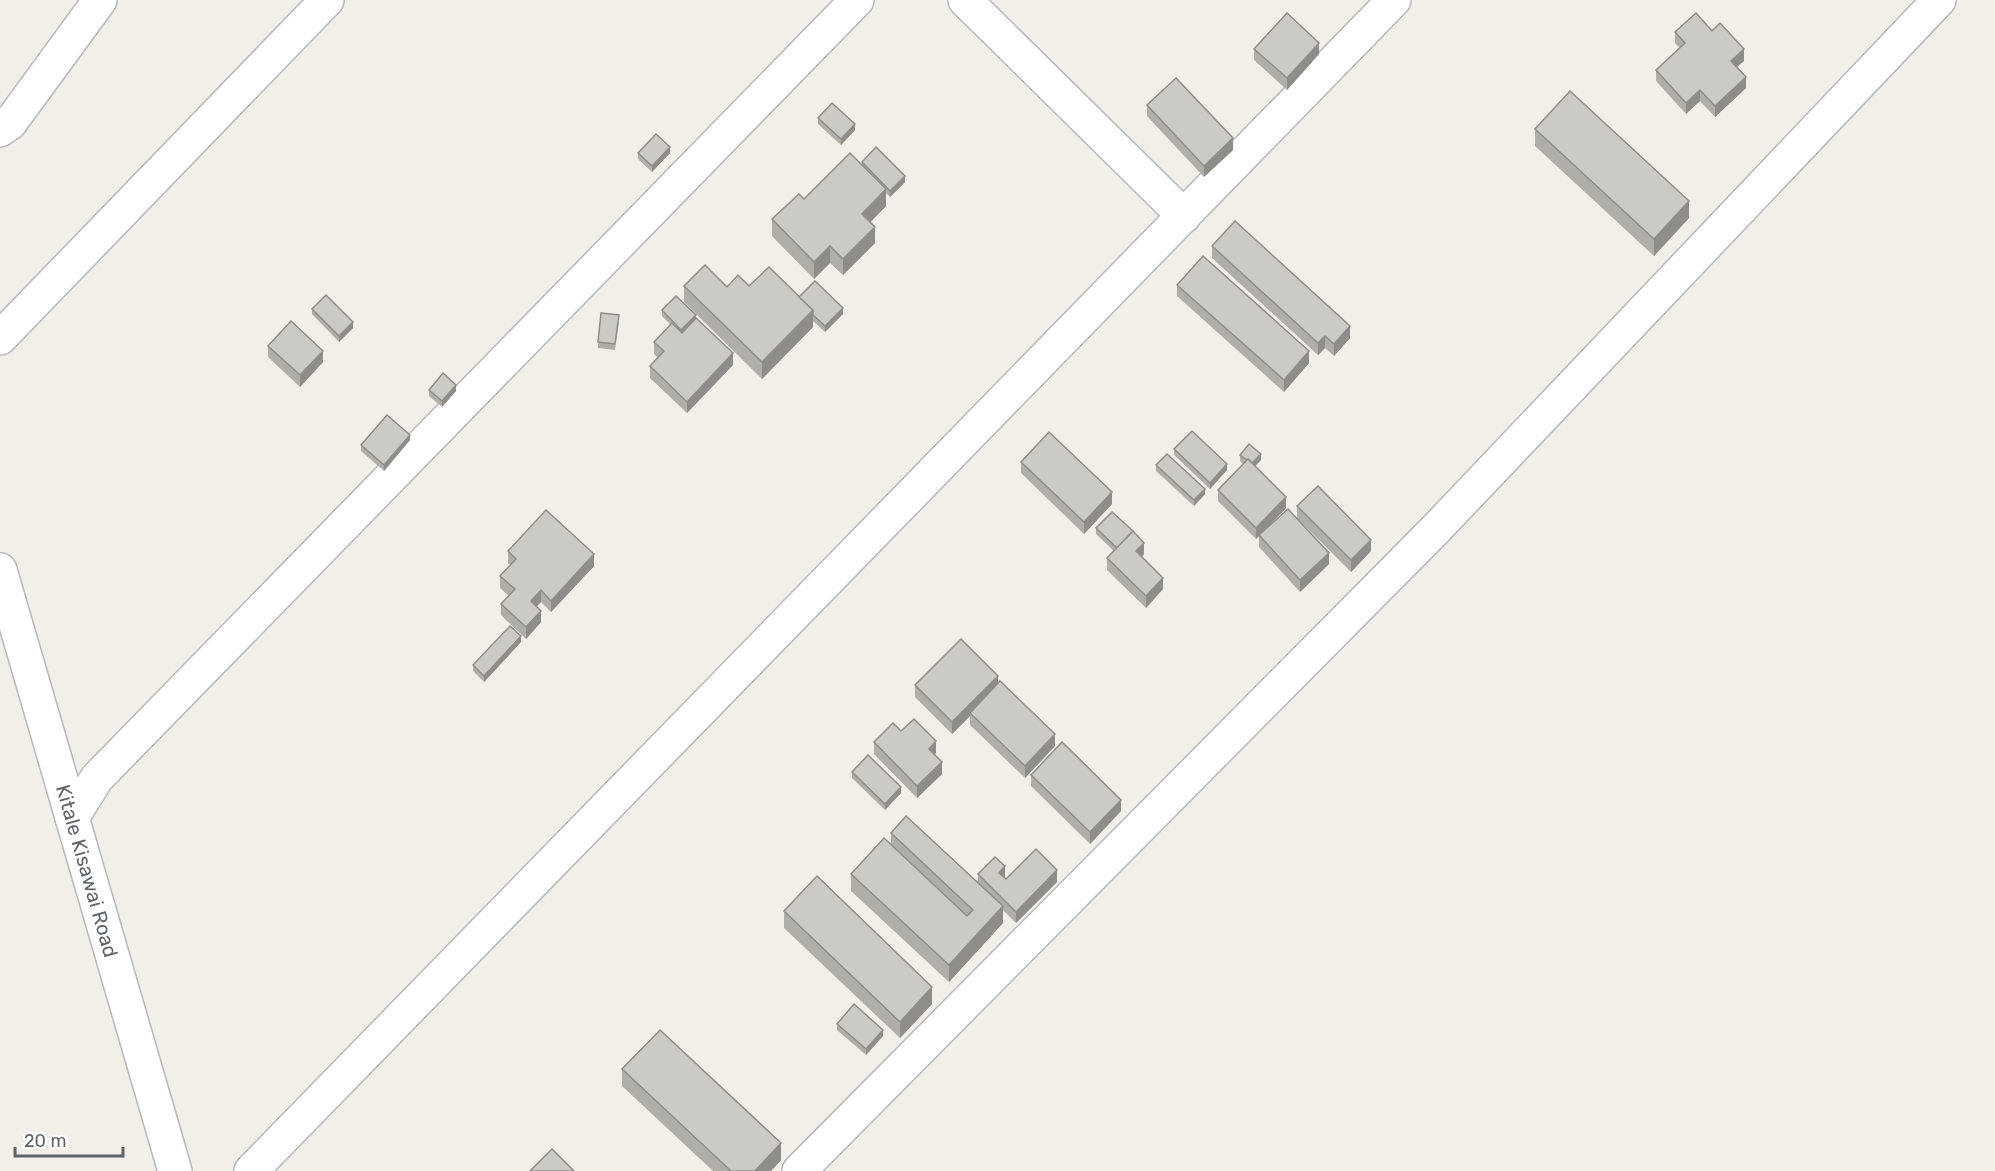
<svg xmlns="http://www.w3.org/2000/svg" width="1995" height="1171" font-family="Rubik,sans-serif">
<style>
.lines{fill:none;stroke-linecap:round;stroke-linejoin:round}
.minor-casing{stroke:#b5b8bc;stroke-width:36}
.minor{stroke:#fff;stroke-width:33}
.wall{fill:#afaea9}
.shaded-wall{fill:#8f8d8a}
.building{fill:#cccac5;stroke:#8f8d8a;stroke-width:1.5}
.labels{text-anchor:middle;stroke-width:4.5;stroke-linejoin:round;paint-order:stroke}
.street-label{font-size:20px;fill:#5f6368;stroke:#fff}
</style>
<rect width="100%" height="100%" fill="#f1efe8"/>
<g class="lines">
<defs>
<g id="minor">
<path d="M965,0L1184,216"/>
<path d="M0,130L10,123L100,0"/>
<path d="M0,338L327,0"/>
<path d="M0,570L175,1171"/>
<path d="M72,818L97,778L857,0"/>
<path d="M251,1171L1394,0"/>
<path d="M799,1171L1435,530L1939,0"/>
</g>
</defs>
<use href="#minor" class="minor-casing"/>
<use href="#minor" class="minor"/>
</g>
<g class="wall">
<path d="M1712,31L1744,61L1737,67L1746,88L1715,117L1700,101L1686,114L1656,81V70L1680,48L1675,43V32Z"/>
<path d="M1254,49L1319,54L1287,90L1254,60Z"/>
<path d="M1147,105L1233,150L1204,177L1147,116Z"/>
<path d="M818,118L855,130L841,145L818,124Z"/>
<path d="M1535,129L1689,218L1654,256L1535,146Z"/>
<path d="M638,153H670L652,172L638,159Z"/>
<path d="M862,162L905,182L890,197L886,193V206L870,222L875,243L843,275L830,263L814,279L772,236V219L804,199L862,164Z"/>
<path d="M1212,246L1350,338L1334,356L1325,348L1318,355L1212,258Z"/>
<path d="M1177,285L1309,363L1284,392L1177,296Z"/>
<path d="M684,286H749L799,297L843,314L825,332L813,321V327L762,379L684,302Z"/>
<path d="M312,309L353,328L339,342L312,314Z"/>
<path d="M662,310L696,318L733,365L687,413L650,378V366L658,358L654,354V342L671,325L662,316Z"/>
<path d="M619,321L615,350L598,348V342Z"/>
<path d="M268,346L323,362L300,387L268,357Z"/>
<path d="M429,390L456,391L442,407L429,396Z"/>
<path d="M410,440L384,471L361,451V445Z"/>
<path d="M1174,449L1227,470L1210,489L1174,455Z"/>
<path d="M1240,455L1261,460L1255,466L1286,508L1270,525L1329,564L1300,592L1259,547V536L1256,539L1218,501V490L1243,464L1240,461Z"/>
<path d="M1021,462L1112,504L1084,534L1021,473Z"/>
<path d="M1156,465L1205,494L1194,506L1156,471Z"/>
<path d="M1297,506L1371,551L1351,572L1297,518Z"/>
<path d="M1096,528L1144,554L1141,557L1163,589L1146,608L1107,570V558L1114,551L1096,534Z"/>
<path d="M508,551L594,566L551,612L541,602L536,606L541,622L526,639L501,615V604L509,596L500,588V576L510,565L508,563Z"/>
<path d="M521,642L484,682L473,671V665Z"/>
<path d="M998,684L1055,746L1025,778L970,725V716L952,734L915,697V685Z"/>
<path d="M901,731L936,753L934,755L942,774L917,798L874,754V742Z"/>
<path d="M852,772L901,793L885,810L852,778Z"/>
<path d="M1031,775L1121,811L1090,844L1031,786Z"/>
<path d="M891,833L978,883V874L1005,878L1006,879L1057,882L1016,923L1003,910V923L949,982L851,891V874L891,844Z"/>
<path d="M784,911L932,1004L900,1038L784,928Z"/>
<path d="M837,1024L883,1036L866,1055L837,1030Z"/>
<path d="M622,1069L781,1160L771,1171H713L622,1086Z"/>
</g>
<g class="shaded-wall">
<path d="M1319,43V54L1287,90V78Z"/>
<path d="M1744,49V61L1731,72V61Z"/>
<path d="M1746,77V88L1715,117V106Z"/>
<path d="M1700,90V101L1686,114V103Z"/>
<path d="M855,124V130L841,145V139Z"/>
<path d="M1233,138V150L1204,177V166Z"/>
<path d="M670,147V153L652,172V166Z"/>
<path d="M905,176V182L890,197V191Z"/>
<path d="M886,189V206L862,231V214Z"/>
<path d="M1689,201V218L1654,256V239Z"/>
<path d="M875,227V243L843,275V259Z"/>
<path d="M830,246V263L814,279V262Z"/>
<path d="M843,308V314L825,332V326Z"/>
<path d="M813,310V327L762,379V362Z"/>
<path d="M696,315V321L681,336V330Z"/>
<path d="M353,322V328L339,342V336Z"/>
<path d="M1350,326V338L1334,356V344Z"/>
<path d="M1325,336V348L1318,355V343Z"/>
<path d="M323,351V362L300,387V375Z"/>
<path d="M1309,351V363L1284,392V380Z"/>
<path d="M733,353V365L687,413V402Z"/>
<path d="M456,385V391L442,407V401Z"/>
<path d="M410,435V440L384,471V465Z"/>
<path d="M1261,454V460L1251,470V464Z"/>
<path d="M1227,464V470L1210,489V483Z"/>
<path d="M1205,489V494L1194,506V500Z"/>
<path d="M1112,492V504L1084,534V522Z"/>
<path d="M1286,497V508L1256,539V528Z"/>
<path d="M1371,540V551L1351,572V560Z"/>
<path d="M1144,543V554L1136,563V551Z"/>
<path d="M1329,553V564L1300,592V580Z"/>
<path d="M594,554V566L551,612V601Z"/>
<path d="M1163,578V589L1146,608V596Z"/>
<path d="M541,590V602L531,613V601Z"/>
<path d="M541,611V622L526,639V627Z"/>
<path d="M521,636V642L484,682V676Z"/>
<path d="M998,676V687L970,713V716L952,734V722Z"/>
<path d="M1055,734V746L1025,778V766Z"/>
<path d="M936,741V753L929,760V749Z"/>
<path d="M942,762V774L917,798V786Z"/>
<path d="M901,787V793L885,810V804Z"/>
<path d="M1121,800V811L1090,844V832Z"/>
<path d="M1005,866V878L999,884V873Z"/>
<path d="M1057,870V882L1016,923V912Z"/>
<path d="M1003,906V923L949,982V965Z"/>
<path d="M932,987V1004L900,1038V1022Z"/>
<path d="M883,1030V1036L866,1055V1049Z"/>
<path d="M781,1143V1160L771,1171H755Z"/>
</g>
<g class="building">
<path d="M1287,13L1319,43L1287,78L1254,49Z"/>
<path d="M1696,13L1712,31L1720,23L1744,49L1731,61L1746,77L1715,106L1700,90L1686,103L1656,70L1685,43L1675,32Z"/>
<path d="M1176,78L1233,138L1204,166L1147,105Z"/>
<path d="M1570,91L1689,201L1654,239L1535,129Z"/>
<path d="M832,103L855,124L841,139L818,118Z"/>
<path d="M656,134L670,147L652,166L638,153Z"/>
<path d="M876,147L905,176L890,191L862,162Z"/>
<path d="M850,153L886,189L862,214L875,227L843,259L830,246L814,262L772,219L799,194L804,199Z"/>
<path d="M1235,221L1350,326L1334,344L1325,336L1318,343L1212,246Z"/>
<path d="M1203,256L1309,351L1284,380L1177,285Z"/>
<path d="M705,265L727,287L738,275L749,286L769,267L813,310L762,362L684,286Z"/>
<path d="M815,281L843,308L825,326L813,315V310L799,297Z"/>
<path d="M326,295L353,322L339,336L312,309Z"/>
<path d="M676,296L696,315L681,330L662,310Z"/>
<path d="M601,313L619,315L615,344L598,342Z"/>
<path d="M696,318L733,353L687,402L650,366L664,351L654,342L672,323L682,333Z"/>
<path d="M291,321L323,351L300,375L268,346Z"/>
<path d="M443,373L456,385L442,401L429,390Z"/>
<path d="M387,415L410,435L384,465L361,445Z"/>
<path d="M1192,431L1227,464L1210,483L1174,449Z"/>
<path d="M1049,432L1112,492L1084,522L1021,462Z"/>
<path d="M1249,444L1261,454L1252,463L1248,459L1247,460L1240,455Z"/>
<path d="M1167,454L1205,489L1194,500L1156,465Z"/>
<path d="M1248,459L1286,497L1256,528L1218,490Z"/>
<path d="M1318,486L1371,540L1351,560L1297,506Z"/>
<path d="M1288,509L1329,553L1300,580L1259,535Z"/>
<path d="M546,510L594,554L551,601L541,590L531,601L541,611L526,627L501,604L515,589L500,576L516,559L508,551Z"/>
<path d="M1112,512L1133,531L1117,548L1096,528Z"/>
<path d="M1133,531L1144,543L1136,551L1163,578L1146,596L1107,558Z"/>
<path d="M510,626L521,636L484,676L473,665Z"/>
<path d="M961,639L998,676L952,722L915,685Z"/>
<path d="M1000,681L1055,734L1025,766L970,713Z"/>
<path d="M914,719L936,741L929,749L942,762L917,786L874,742L893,723L901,731Z"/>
<path d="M1062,742L1121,800L1090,832L1031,775Z"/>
<path d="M868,755L901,787L885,804L852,772Z"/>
<path d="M906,816L1003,906L949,965L851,874L884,838L967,916L973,910L891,833Z"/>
<path d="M1036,849L1057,870L1016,912L978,874L995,857L1005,866L999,873L1006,879Z"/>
<path d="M817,876L932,987L900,1022L784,911Z"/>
<path d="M854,1004L883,1030L866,1049L837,1024Z"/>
<path d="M660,1030L781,1143L755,1171H731L622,1069Z"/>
<path d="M552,1149L574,1171H530Z"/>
</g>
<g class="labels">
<g class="street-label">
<text transform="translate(87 871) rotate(74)" y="7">Kitale Kisawai Road</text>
</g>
</g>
<path d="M15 1147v9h108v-9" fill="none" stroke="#5f6368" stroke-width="3"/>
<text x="24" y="1147" font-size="18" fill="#5f6368" stroke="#ffffff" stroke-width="4.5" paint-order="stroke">20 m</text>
</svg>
